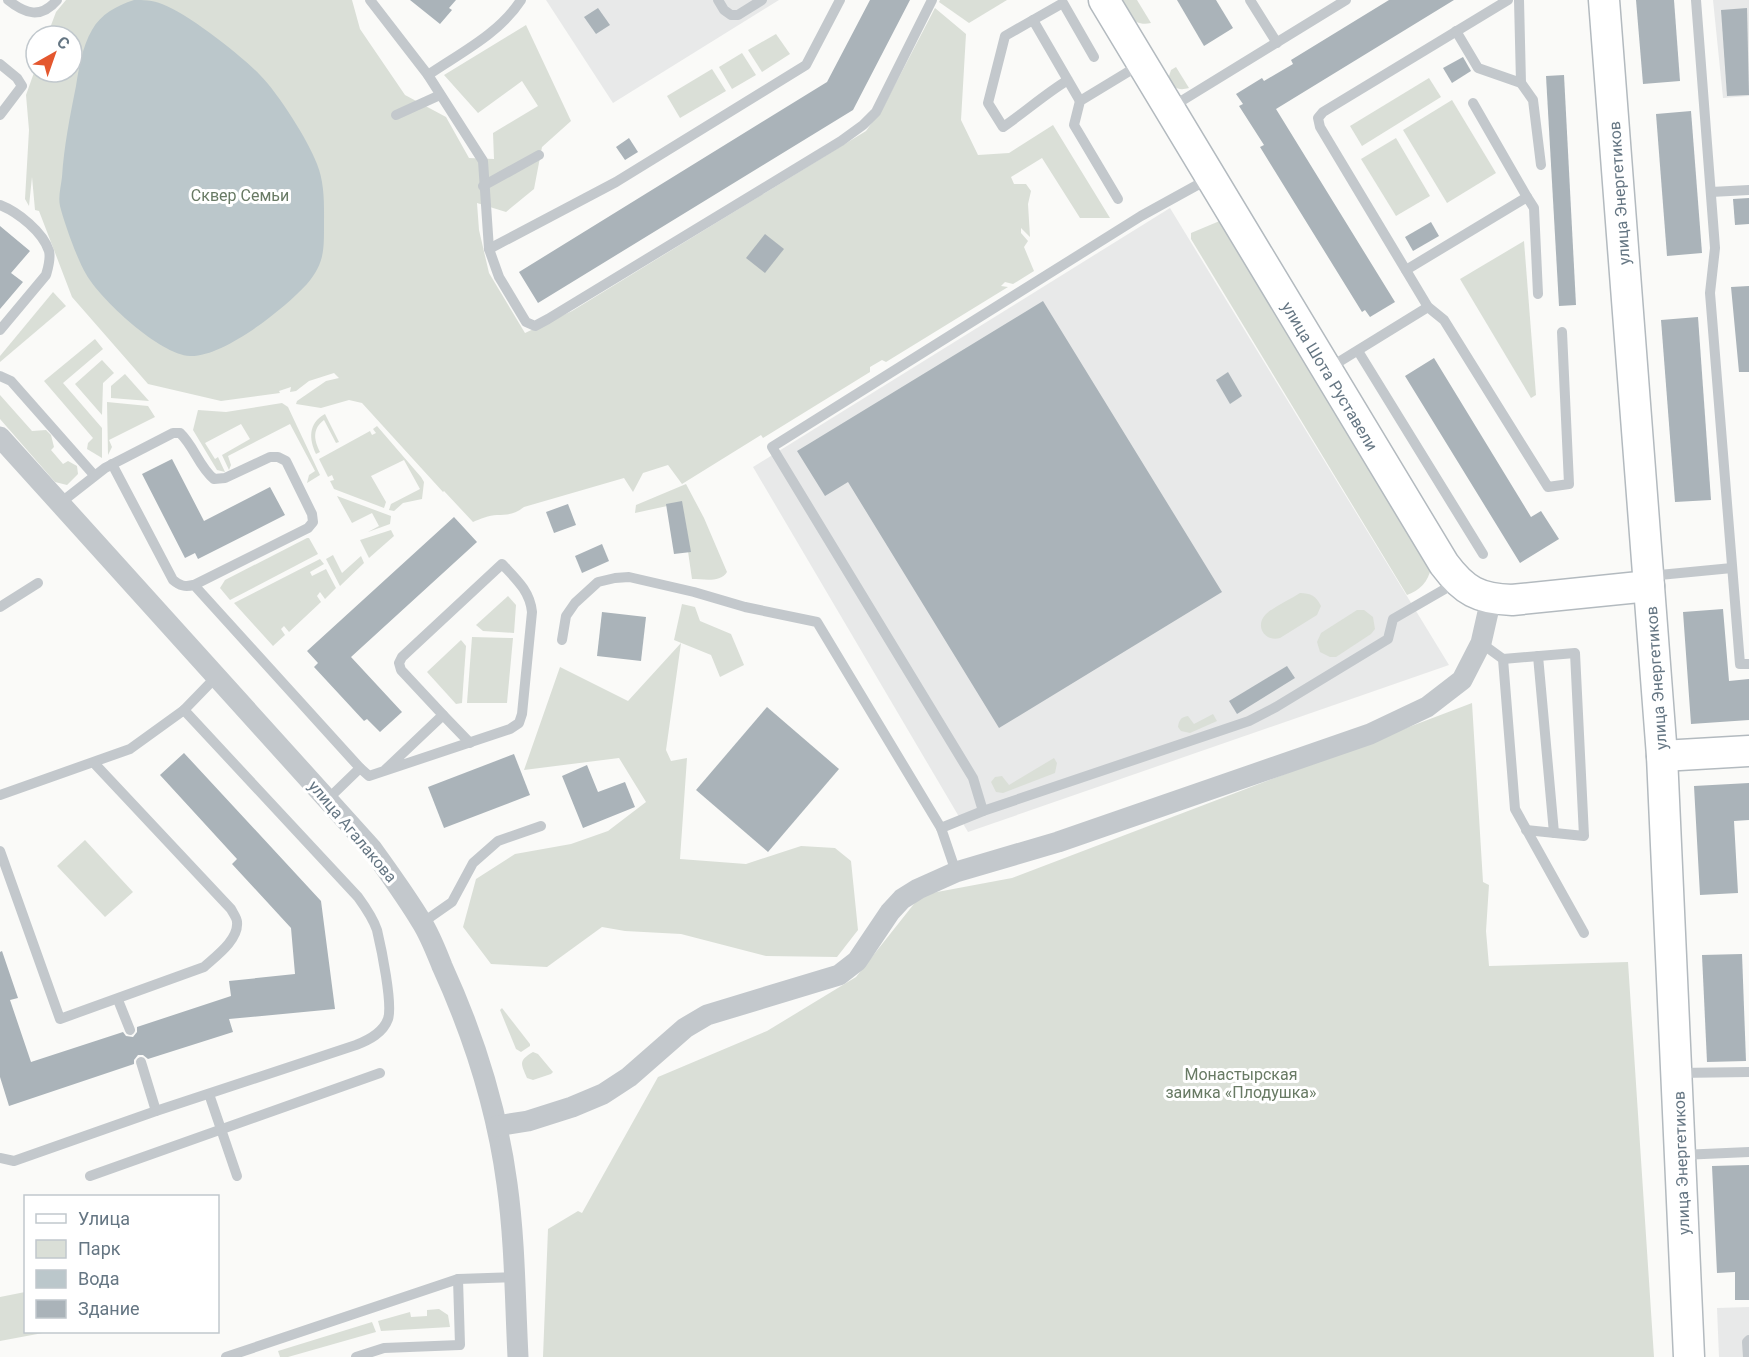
<svg xmlns="http://www.w3.org/2000/svg" width="1749" height="1357" font-family="Roboto,sans-serif">
<style>
.built{fill:#e8e9e9}
.green{fill:#dadfd7}
.water{fill:#bbc7cb}
.building{fill:#aab3b9}
.lines{fill:none;stroke-linecap:round;stroke-linejoin:round}
.secondary-casing{stroke:#b3babf;stroke-width:33}
.lane{stroke:#c3c8cc;stroke-width:10}
.street{stroke:#c3c8cc;stroke-width:21}
.secondary{stroke:#fff;stroke-width:30}
.labels{text-anchor:middle;stroke-width:6;stroke-linejoin:round;paint-order:stroke}
.street-label{font-size:16px;fill:#657683;stroke:#fff}
.park-label{font-size:16px;fill:#687a64;stroke:#fff}
</style>
<rect width="100%" height="100%" fill="#fafaf8"/>
<g class="built">
<path d="M546,0H779L613,103Z"/>
<path d="M1713,0H1749V96L1723,98Z"/>
<path d="M1170,208L1449,665L968,832L753,467Z"/>
<path d="M1749,1307V1357H1719L1717,1308Z"/>
</g>
<g class="green">
<path d="M66,0H352L360,29L405,95L446,117L469,158L494,159L493,133L538,106L522,81L478,113L444,75L526,25L571,121L542,147L534,189L506,212L477,203L479,230L489,273L525,333L572,311L866,131L885,104L935,8L966,34L961,120L978,155L1009,153L1053,125L1110,218H1080L1042,158L1011,177L1014,184H1026L1031,191L1028,204L1030,237L1021,228V233L1028,241L1024,247L1034,271L1013,284L1005,282L1001,286L1008,287L886,362L882,360L870,367V372L763,438L761,435L682,484L668,465L643,473L633,492L624,478L524,507C515,514 508,515 497,515C489,515 480,519 473,522L444,491L443,492L362,403L349,400L321,408L296,404L297,401L326,381L339,378L334,373L309,381L296,391L290,392L291,387L279,391L280,393L221,401L148,384L72,297L39,211L35,210L32,177L29,206L25,199L29,130L26,95L36,67V72H72V36H47L56,12Z"/>
<path d="M940,0H1007L969,23L939,2Z"/>
<path d="M1123,0H1137L1151,23C1135,27 1125,15 1123,0Z"/>
<path d="M776,34L790,54L762,72L748,50Z"/>
<path d="M742,53L756,75L732,89L719,67Z"/>
<path d="M1176,67L1189,88C1178,91 1174,88 1168,79L1171,70Z"/>
<path d="M712,69L726,91L680,118L667,96Z"/>
<path d="M1429,78L1441,97L1362,146L1350,126Z"/>
<path d="M1452,100L1496,173L1447,203L1403,130Z"/>
<path d="M1396,138L1430,196L1396,216L1361,159Z"/>
<path d="M1222,220L1431,568C1428,582 1420,590 1407,595L1191,239V233Z"/>
<path d="M1524,241L1536,395L1531,398L1460,279Z"/>
<path d="M53,292L66,306L0,362V356Z"/>
<path d="M95,339L103,349L63,383L102,428V458L87,449L88,443L93,438L44,381Z"/>
<path d="M102,360L114,373L103,383L102,415L75,384Z"/>
<path d="M125,374L149,401L111,398V386Z"/>
<path d="M0,395L32,431L46,430L51,435L54,447L51,450L63,464L68,461L77,466L78,474L67,485L55,482L0,419Z"/>
<path d="M107,402L148,406L155,417L109,440L112,447L108,455Z"/>
<path d="M282,403L288,407L320,475L307,483L309,475L315,471L290,424L228,456L231,465L229,470L222,455L250,439L241,424L205,443L215,459L218,457L225,472L217,470L193,430L198,410L226,412Z"/>
<path d="M325,414L339,442L336,443L324,420C312,429 314,440 320,452L316,454C309,439 308,423 325,414Z"/>
<path d="M377,426L421,477L424,482L422,499L403,503L394,511L389,510L391,504L420,489L404,460L371,476L386,502L384,508L334,489L330,481L334,480L332,475L328,477L319,459L370,431L372,435L376,433L373,429Z"/>
<path d="M686,484L704,518L727,572C720,583 704,579 692,579L681,503L635,513L636,505Z"/>
<path d="M337,496L391,516L390,524L368,532L379,526L372,513L352,523Z"/>
<path d="M391,530L394,536L369,558L360,540Z"/>
<path d="M307,538H309L318,554L230,600L220,588L225,580Z"/>
<path d="M333,555L342,573L361,556L364,563L340,586L326,559Z"/>
<path d="M320,559L324,564L310,572L312,576L326,569L336,588L325,599L320,592L317,596L321,602L289,632L284,626L281,629L285,635L273,646L234,603Z"/>
<path d="M1300,593C1311,593 1316,596 1321,606L1317,615L1280,638C1265,642 1254,626 1266,614C1275,606 1289,600 1300,593Z"/>
<path d="M508,596L516,605L514,633L483,631L476,625Z"/>
<path d="M682,604L695,607L700,621L731,634L744,665L720,677L711,655L674,640Z"/>
<path d="M1357,610H1364L1373,617L1375,629L1371,634L1336,657H1330L1320,652L1317,642L1321,633Z"/>
<path d="M472,637L513,638L507,703H467Z"/>
<path d="M461,640L466,646L462,703L456,704L427,672Z"/>
<path d="M681,643L666,750L671,761L687,758L680,859L746,864L801,846L835,848L851,861L858,930L837,957L766,956L681,934L625,931L602,927L547,967L491,964L463,927L476,879L515,854L571,844L608,831L646,802L619,758L524,770L560,667L628,701Z"/>
<path d="M1472,703L1483,882L1489,885L1486,931L1489,966L1628,962L1654,1357H543L548,1229L578,1211L582,1213L658,1077L767,1031L856,977L921,895L1012,878Z"/>
<path d="M1213,714L1217,721L1190,733L1181,731L1178,727C1179,720 1181,717 1188,716L1194,724Z"/>
<path d="M1054,758L1057,763L1055,773L1003,793L996,792L991,782L995,777L1002,776L1009,785Z"/>
<path d="M85,840L133,892L105,917L57,866Z"/>
<path d="M502,1008L530,1044V1046L521,1052L516,1049L500,1010Z"/>
<path d="M533,1052L538,1054L553,1072L551,1074L533,1080L527,1078C521,1063 518,1061 533,1052Z"/>
<path d="M25,1292L26,1332H48L0,1341V1297Z"/>
<path d="M439,1309L448,1315L450,1327L381,1331L378,1321L410,1312L411,1317L427,1316V1310Z"/>
<path d="M372,1322L376,1332L288,1357H280L278,1351Z"/>
</g>
<path class="water" d="M134,0C143,0 153,0 162,4C187,13 241,55 260,75C278,93 308,140 317,164C325,184 324,205 324,226C324,251 324,264 307,284C284,309 224,357 190,356C160,355 100,299 86,274C77,259 64,222 60,206C58,197 61,186 62,177C64,146 70,116 76,86C79,68 82,47 92,30C101,14 116,6 134,0Z"/>
<g class="building">
<path d="M410,0H456L449,8L452,10L440,24Z"/>
<path d="M870,0H910L853,110L538,303L519,272L827,82Z"/>
<path d="M1177,0H1216L1233,28L1204,46Z"/>
<path d="M1389,0H1454L1276,109L1395,302L1370,317L1365,310L1362,312L1260,147L1264,145L1239,106L1243,104L1236,94L1262,78L1264,81L1293,64L1291,60Z"/>
<path d="M1636,0H1674L1680,81L1643,84Z"/>
<path d="M598,8L610,25L596,34L584,17Z"/>
<path d="M1747,8L1749,95L1727,96L1721,10Z"/>
<path d="M1463,57L1471,71L1452,83L1443,68Z"/>
<path d="M1564,75L1576,305L1559,306L1546,76Z"/>
<path d="M1691,111L1702,253L1667,256L1656,114Z"/>
<path d="M629,138L638,152L625,160L616,147Z"/>
<path d="M1749,198V224L1735,225L1733,199Z"/>
<path d="M1431,222L1439,236L1413,251L1405,237Z"/>
<path d="M0,226L30,251L11,273L23,282L0,309Z"/>
<path d="M765,234L784,249L765,273L746,258Z"/>
<path d="M1749,286V372H1739L1731,287Z"/>
<path d="M1043,301L1222,592L999,728L848,482L825,496L797,451Z"/>
<path d="M1698,317L1711,500L1675,502L1661,320Z"/>
<path d="M1434,358L1531,517L1541,511L1559,539L1520,563L1405,376Z"/>
<path d="M1228,372L1242,396L1230,404L1216,380Z"/>
<path d="M172,459L204,521L270,487L285,515L198,559L195,553L185,558L142,474Z"/>
<path d="M682,501L691,552L674,554L666,504Z"/>
<path d="M568,504L576,525L554,533L546,512Z"/>
<path d="M454,517L477,542L351,657L402,712L380,732L367,719L364,721L314,667L318,663L307,651Z"/>
<path d="M602,544L609,561L582,573L575,556Z"/>
<path d="M1723,609L1729,681L1749,679V720L1691,724L1683,612Z"/>
<path d="M602,612L646,617L641,661L597,656Z"/>
<path d="M1287,666L1295,678L1237,714L1229,701Z"/>
<path d="M767,707L839,769L768,852L696,790Z"/>
<path d="M184,753L321,901L335,1009L229,1019L233,1032L148,1059L143,1055H138L134,1060V1064L9,1106L0,1077V952L2,951L18,998L10,1000L31,1062L123,1032L126,1036L133,1037L137,1032V1027L231,996L229,981L295,974L291,928L232,864L237,859L160,775Z"/>
<path d="M514,754L530,795L444,828L428,787Z"/>
<path d="M587,765L598,792L625,782L635,807L583,828L562,776Z"/>
<path d="M1749,783V820L1734,821L1738,893L1700,895L1694,786Z"/>
<path d="M1742,954L1746,1061L1707,1062L1702,955Z"/>
<path d="M1749,1165V1300H1735V1272L1717,1273L1712,1166Z"/>
</g>
<g class="lines">
<defs>
<g id="secondary">
<path d="M1104,0L1444,564C1464,591 1479,599 1512,600L1649,586"/>
<path d="M1604,0L1662,756L1689,1357"/>
<path d="M1662,756L1749,751"/>
</g>
</defs>
<use href="#secondary" class="secondary-casing"/>
<g class="lane">
<path d="M8,0C25,14 41,19 57,0"/>
<path d="M370,0L428,75L483,161L489,249"/>
<path d="M718,0L724,10L731,15H738L762,0"/>
<path d="M840,0L806,65L616,182L489,249L499,277L526,322L535,326L548,319L841,141L863,125L876,112L932,0"/>
<path d="M1250,0L1277,43"/>
<path d="M1508,0L1323,112L1318,118L1320,127L1428,307L1444,320L1548,487L1569,484L1562,332"/>
<path d="M1519,0L1521,83L1533,100L1541,165"/>
<path d="M1696,0L1715,248L1710,293L1740,664H1749"/>
<path d="M1033,20L1063,3L1094,57"/>
<path d="M1456,31L1478,68L1521,83"/>
<path d="M0,64L17,78L22,86L0,115"/>
<path d="M428,75C460,53 499,34 521,0"/>
<path d="M1068,80C1045,94 1025,112 1003,127L988,103L1005,36L1033,20L1080,101"/>
<path d="M1473,103L1527,197"/>
<path d="M1170,108L1346,0"/>
<path d="M396,115L440,95"/>
<path d="M1210,178L1141,216L772,447L973,778L983,811L1249,721L1276,707L1388,639L1393,619L1457,582"/>
<path d="M483,186L539,155"/>
<path d="M1711,192L1749,190"/>
<path d="M1118,199L1074,125L1080,101L1141,64"/>
<path d="M0,205C18,212 43,232 49,251C51,259 48,268 46,275L0,330"/>
<path d="M1406,270L1527,197L1534,208L1538,294"/>
<path d="M1358,351L1483,554"/>
<path d="M1329,368L1428,307"/>
<path d="M0,376L11,381L94,475"/>
<path d="M112,464L173,580C180,586 185,587 194,585L360,768"/>
<path d="M59,504L105,468L173,433H180C194,446 199,467 214,479L225,478L270,457H278L286,461L312,514L313,522L308,528L194,585"/>
<path d="M1649,576L1732,568"/>
<path d="M0,607L38,583"/>
<path d="M562,640L566,616L575,603L598,582L615,578L629,577L694,592L745,607L817,622L941,828L956,872"/>
<path d="M1481,643L1503,659L1515,809L1584,933"/>
<path d="M1538,656L1554,833"/>
<path d="M1503,659L1575,653L1584,836L1526,830"/>
<path d="M443,715L470,743"/>
<path d="M0,795L130,749L184,710L216,677"/>
<path d="M328,799L360,768L369,776L510,729L519,723L522,714L532,612C530,591 516,579 502,564L402,657L399,663L401,670L443,715L385,770"/>
<path d="M941,828L983,811"/>
<path d="M0,851L60,1019L204,967C215,957 239,940 237,922C237,918 233,913 231,909L94,763"/>
<path d="M422,923L452,902L473,863L498,841L541,826"/>
<path d="M118,1000L130,1030"/>
<path d="M141,1062L156,1111"/>
<path d="M1677,1073L1749,1072"/>
<path d="M209,1094L237,1176"/>
<path d="M1681,1155L1749,1152"/>
<path d="M0,1158L14,1161L156,1111L356,1045C369,1040 383,1033 388,1019C393,1004 381,947 377,930C373,918 366,908 358,897L184,710"/>
<path d="M90,1176L380,1073"/>
<path d="M226,1357L458,1279L515,1277"/>
<path d="M356,1357L384,1348L460,1345L458,1279"/>
<path d="M1748,1357L1747,1342L1749,1340"/>
</g>
<g class="street">
<path d="M0,437L372,849C389,873 406,896 421,921C430,935 436,951 442,966C474,1036 497,1109 507,1184C515,1241 515,1299 518,1357"/>
<path d="M497,1126L528,1121L572,1107L603,1094L629,1077L685,1028L707,1015L839,975L857,961L890,912L902,899L918,889L956,872L1058,842L1370,734L1427,707L1462,680L1481,643L1491,599"/>
</g>
<use href="#secondary" class="secondary"/>
</g>
<g class="labels">
<g class="street-label">
<text transform="translate(1619 193) rotate(-94)" y="6">улица Энергетиков</text>
<text transform="translate(1330 376) rotate(59)" y="6">улица Шота Руставели</text>
<text transform="translate(1656 678) rotate(-94)" y="6">улица Энергетиков</text>
<text transform="translate(353 831) rotate(50)" y="6">улица Агалакова</text>
<text transform="translate(1681 1163) rotate(-92)" y="6">улица Энергетиков</text>
</g>
<g class="park-label">
<text x="240" y="201">Сквер Семьи</text>
<text x="1241" y="1080">Монастырская<tspan x="1241" dy="18">заимка «Плодушка»</tspan></text>
</g>
</g>
<rect x="24" y="1195" width="195" height="138" fill="#ffffff" stroke="#c1c8cd" stroke-width="1.5"/>
<rect x="36" y="1214" width="30" height="9" fill="#ffffff" stroke="#c1c8cd" stroke-width="1.5"/>
<text x="78" y="1225" font-size="18" fill="#657683">Улица</text>
<rect x="36" y="1240" width="30" height="18" fill="#dadfd7" stroke="#c1c8cd" stroke-width="1.5"/>
<text x="78" y="1255" font-size="18" fill="#657683">Парк</text>
<rect x="36" y="1270" width="30" height="18" fill="#bbc7cb" stroke="#c1c8cd" stroke-width="1.5"/>
<text x="78" y="1285" font-size="18" fill="#657683">Вода</text>
<rect x="36" y="1300" width="30" height="18" fill="#aab3b9" stroke="#c1c8cd" stroke-width="1.5"/>
<text x="78" y="1315" font-size="18" fill="#657683">Здание</text>
<g transform="translate(54 54) rotate(40)"><circle r="28" fill="#ffffff" stroke="#c1c8cd" stroke-width="1.5"/>
<path d="M0-4.5L10 22L0 15L-10 22Z" fill="#e4572e"/>
<text y="-9" font-size="16" font-weight="bold" text-anchor="middle" fill="#657683">С</text>
</g>
</svg>
